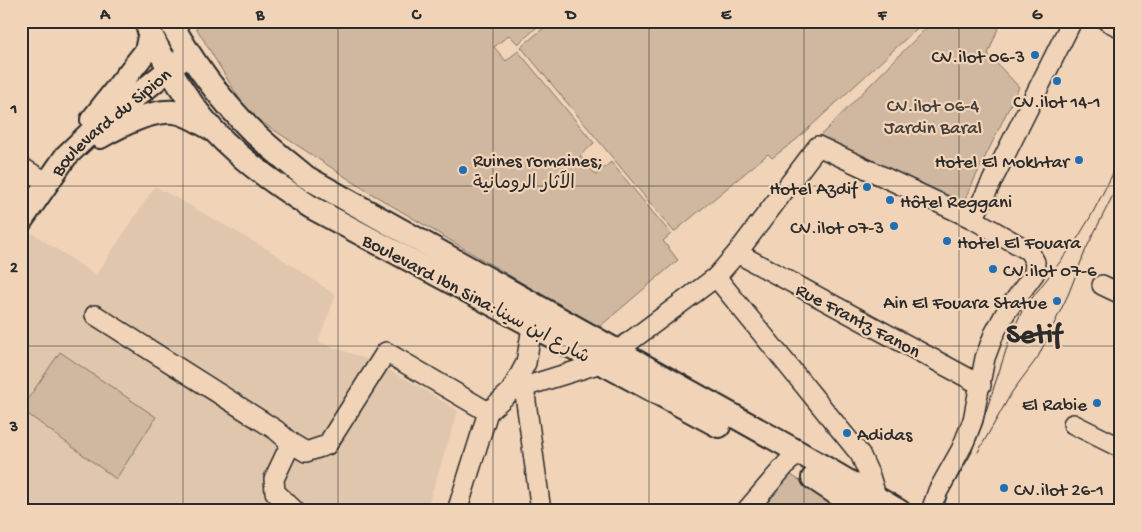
<svg xmlns="http://www.w3.org/2000/svg" width="1142" height="532" font-family="'Gochi Hand','Playpen Sans Arabic',sans-serif">
<style>
.built{fill:#e0c6ac}
.green{fill:#d0b8a0;stroke:#7e7266}
.lines{fill:none;stroke-linecap:round;stroke-linejoin:round}
.minor-casing{stroke:#2b2b2b;stroke-width:22}
.major-casing{stroke:#2b2b2b;stroke-width:26}
.minor{stroke:#f1d4b8;stroke-width:19}
.major{stroke:#f1d4b8;stroke-width:22}
.tram{stroke:#2b2b2b;stroke-width:1}
.grid{fill:none;stroke:#2b2b2b;stroke-width:1;stroke-opacity:0.55}
.poi-dot{fill:#1f6fb2;stroke:#f1d4b8;stroke-width:2}
.labels{text-anchor:middle;stroke-width:4.5;stroke-linejoin:round;paint-order:stroke}
.poi-label{font-size:19px;fill:#2b2b2b;stroke:#f1d4b8;text-anchor:end}
.park-label{font-size:19px;fill:#44403d;stroke:#f1d4b8}
.street-label{font-size:19px;fill:#2b2b2b;stroke:#f1d4b8}
.town-label{font-size:29px;font-weight:bold;fill:#2b2b2b;stroke:#f1d4b8}
.neatline{fill:none;stroke:#2b2b2b;stroke-width:2}
.grid-label{font-size:16px;text-anchor:middle;font-weight:bold;fill:#2b2b2b}
</style>
<rect width="100%" height="100%" fill="#f1d4b8"/>
<filter id="ink" filterUnits="userSpaceOnUse"><feTurbulence type="fractalNoise" baseFrequency=".02" numOctaves="2"/><feDisplacementMap in="SourceGraphic" scale="10" xChannelSelector="R" yChannelSelector="G"/><feConvolveMatrix kernelMatrix="1 2 1 2 8 2 1 2 1" color-interpolation-filters="sRGB"/></filter>
<g filter="url(#ink)">
<path class="built" d="M155,186L267,249L336,295L318,342L364,358L412,382L458,411L426,511H21V236L26,229L96,275Z"/>
<g class="green">
<path d="M192,21H544L518,44L509,35L494,47L506,61L518,51L594,143L580,156L596,175L611,162L671,234L663,241L678,260L598,328L367,191L248,113Z"/>
<path d="M552,21H925L797,139L772,158L768,154L674,232L521,47Z"/>
<path d="M933,21H1001L988,54L1019,87L962,205L818,138Z"/>
<path d="M60,352L156,417L116,479L21,409Z"/>
<path d="M789,474L851,511H757Z"/>
</g>
<g class="lines">
<defs>
<g id="minor">
<path d="M1107,21L1121,28"/>
<path d="M21,167L48,183"/>
<path d="M973,219L1072,21"/>
<path d="M737,253L981,385"/>
<path d="M716,277L860,454L870,476L877,499"/>
<path d="M1102,285L1121,294"/>
<path d="M95,315L276,430L291,443"/>
<path d="M524,387L541,511"/>
<path d="M511,391L601,363L716,277L737,253L818,146L973,219L1029,251L1035,262L1034,274L1006,312L994,334L985,358L973,420L961,450L938,491L931,511"/>
<path d="M1073,424L1121,448"/>
<path d="M295,511L275,492L274,479L291,443L306,452L327,445L386,352L488,412L511,391L526,363L532,327"/>
<path d="M457,511L488,412"/>
<path d="M746,511L788,462L800,453"/>
</g>
<g id="major">
<path d="M145,21C160,55 179,88 202,117C231,153 272,182 311,207L719,426"/>
<path d="M170,21C192,62 221,100 253,132C270,148 288,162 306,177L800,453L899,511"/>
<path d="M92,120L146,51L150,32"/>
<path d="M100,137C120,126 150,110 174,112C186,113 199,122 210,128"/>
<path id="s1" d="M21,221L66,156L90,133L181,60"/>
<path d="M813,478L863,511"/>
</g>
</defs>
<use href="#minor" class="minor-casing"/>
<use href="#major" class="major-casing"/>
<use href="#minor" class="minor"/>
<use href="#major" class="major"/>
<g class="tram">
<path d="M978,452L1012,392L1038,357L1068,295L1086,249L1121,179"/>
<path d="M939,511L977,439L1011,335L1022,311L1074,244L1091,216L1121,158"/>
</g>
</g>
</g>
<path class="grid" d="M183,21V511M338,21V511M493,21V511M649,21V511M804,21V511M959,21V511M21,186H1121M21,346H1121"/>
<g class="poi-dot">
<circle cx="1035" cy="55" r="5"/>
<circle cx="1057" cy="81" r="5"/>
<circle cx="1079" cy="160" r="5"/>
<circle cx="463" cy="170" r="5"/>
<circle cx="867" cy="187" r="5"/>
<circle cx="890" cy="200" r="5"/>
<circle cx="894" cy="226" r="5"/>
<circle cx="947" cy="241" r="5"/>
<circle cx="993" cy="269" r="5"/>
<circle cx="1057" cy="301" r="5"/>
<circle cx="1097" cy="403" r="5"/>
<circle cx="847" cy="433" r="5"/>
<circle cx="1004" cy="488" r="5"/>
</g>
<g class="labels">
<g class="poi-label">
<text x="1025" y="62">CV.ilot 06-3</text>
<text x="1057" y="107" text-anchor="middle">CV.ilot 14-1</text>
<text x="473" y="166" text-anchor="start">Ruines romaines;<tspan x="473" dy="22">الآثار الرومانية</tspan></text>
<text x="1069" y="167">Hotel El Mokhtar</text>
<text x="857" y="194">Hotel Azdif</text>
<text x="900" y="207" text-anchor="start">Hôtel Reggani</text>
<text x="884" y="233">CV.ilot 07-3</text>
<text x="957" y="248" text-anchor="start">Hotel El Fouara</text>
<text x="1003" y="276" text-anchor="start">CV.ilot 07-6</text>
<text x="1047" y="308">Ain El Fouara Statue</text>
<text x="1087" y="410">El Rabie</text>
<text x="857" y="440" text-anchor="start">Adidas</text>
<text x="1014" y="495" text-anchor="start">CV.ilot 26-1</text>
</g>
<g class="park-label">
<text x="933" y="111">CV.ilot 06-4<tspan x="933" dy="22">Jardin Baral</tspan></text>
</g>
<g class="street-label">
<text dy="7" stroke="none"><textPath href="#s1" startOffset="135">Boulevard du Sipion</textPath></text>
<text transform="translate(477 297) rotate(28)" y="7">Boulevard Ibn Sina:شارع ابن سينا</text>
<text transform="translate(859 319) rotate(28)" y="7">Rue Frantz Fanon</text>
</g>
<g class="town-label">
<text x="1034" y="342">Setif</text>
</g>
</g>
<rect width="1142" height="532" fill="none" stroke="#f1d4b8" stroke-width="55"/>
<rect x="28" y="28" width="1086" height="476" class="neatline"/>
<g class="grid-label">
<text x="105" y="19">A</text>
<text x="260" y="19">B</text>
<text x="416" y="19">C</text>
<text x="571" y="19">D</text>
<text x="726" y="19">E</text>
<text x="882" y="19">F</text>
<text x="1037" y="19">G</text>
<text x="14" y="113">1</text>
<text x="14" y="272">2</text>
<text x="14" y="431">3</text>
</g>
</svg>
